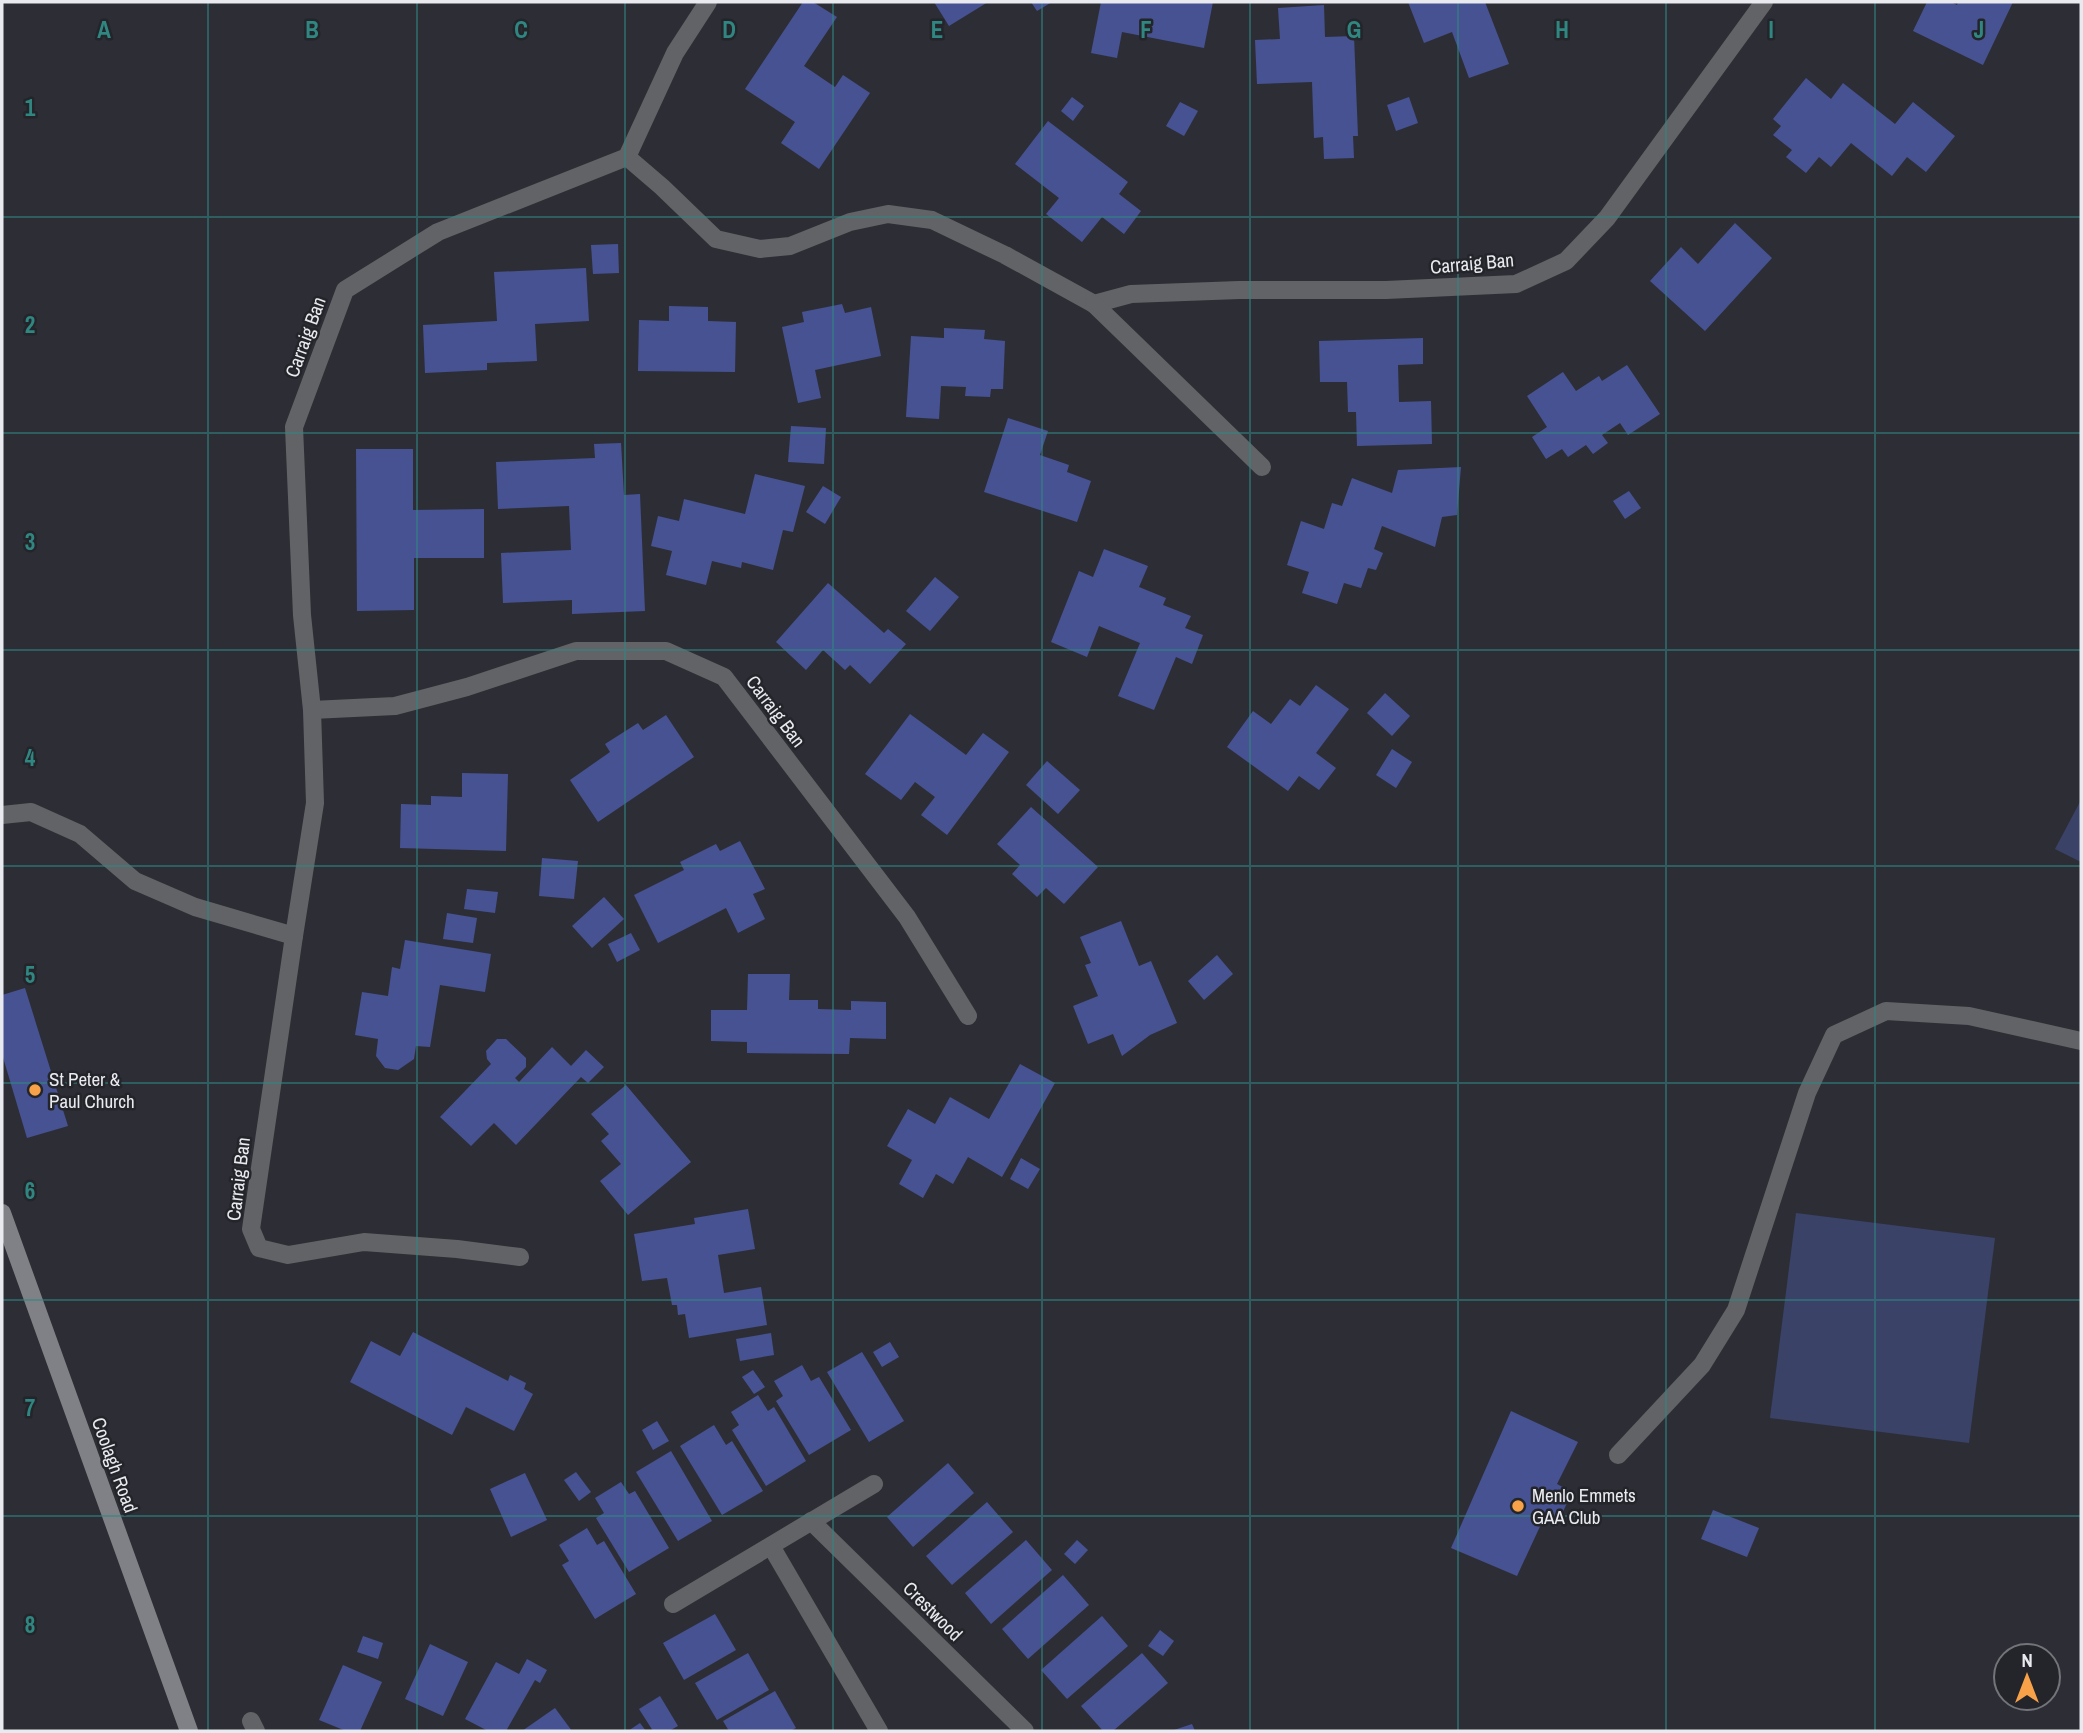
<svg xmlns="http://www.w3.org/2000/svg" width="2083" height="1733" font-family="'Archivo Narrow',sans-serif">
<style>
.green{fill:#3a4268}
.building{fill:#475292}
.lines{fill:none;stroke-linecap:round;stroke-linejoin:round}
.lane{stroke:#626367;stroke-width:18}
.street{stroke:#626367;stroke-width:18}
.secondary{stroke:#7f8186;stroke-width:18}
.grid{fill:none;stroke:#308781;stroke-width:2;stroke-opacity:0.55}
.poi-dot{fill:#f7a248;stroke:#23252b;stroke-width:2.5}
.labels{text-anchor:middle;stroke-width:5;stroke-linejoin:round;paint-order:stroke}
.street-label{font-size:19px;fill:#e9eaef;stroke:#23252b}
.poi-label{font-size:19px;fill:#e9eaef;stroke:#23252b;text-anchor:start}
.grid-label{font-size:23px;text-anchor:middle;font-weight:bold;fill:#308781;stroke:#23252b;stroke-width:5;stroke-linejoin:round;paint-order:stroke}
</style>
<rect width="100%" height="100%" fill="#2d2e35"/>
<g class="green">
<path d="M2081,800V862L2055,849Z"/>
<path d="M1796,1213L1995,1238L1969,1443L1770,1418Z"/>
</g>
<g class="building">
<path d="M803,2H813L837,17L804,66L835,87L843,75L870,93L819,169L781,143L795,122L745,89Z"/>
<path d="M934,2H988L949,26Z"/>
<path d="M1031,2H1052L1037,11Z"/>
<path d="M1101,2H1213L1204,48L1122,32L1117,58L1091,53Z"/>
<path d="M1408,2H1485L1509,64L1469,78L1452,32L1424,43Z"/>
<path d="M1927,2H1951L1957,5L1958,2H2013L1983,65L1913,31Z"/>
<path d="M1324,5L1325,37L1354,36L1358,136H1353L1354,158L1324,159L1323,137L1314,138L1312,82L1257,84L1255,40L1280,39L1278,8Z"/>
<path d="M1806,78L1831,99L1843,83L1895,124L1913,102L1955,136L1926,172L1907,157L1892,176L1851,143L1831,167L1819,157L1806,173L1786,157L1792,150L1773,135L1781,126L1773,119Z"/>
<path d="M1072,97L1084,106L1073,121L1061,111Z"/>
<path d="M1409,97L1418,123L1396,131L1387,105Z"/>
<path d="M1180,102L1198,111L1184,136L1166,126Z"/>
<path d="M1048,121L1128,182L1119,194L1141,211L1124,234L1102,217L1082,242L1046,214L1059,198L1015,164Z"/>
<path d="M1735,223L1772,258L1705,331L1650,281L1681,247L1698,264Z"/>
<path d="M618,244L619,273L593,274L591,245Z"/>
<path d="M586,268L589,321L535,324L537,361L487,363V370L425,373L423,325L497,321L494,272Z"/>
<path d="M842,304L845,313L871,307L881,356L815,370L821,398L798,403L782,327L804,322L802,312Z"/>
<path d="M669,306L708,307V321L736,322L735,372L638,371L639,320L669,321Z"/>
<path d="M944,328L985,330L984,339L1005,341L1003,389H991L990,397L965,396L966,387L941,386L939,419L906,417L911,336L944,338Z"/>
<path d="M1423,338V364L1398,365L1399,402L1431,401L1432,444L1357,446L1356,412H1348L1347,382H1320L1319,341Z"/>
<path d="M1627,365L1660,414L1628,435L1620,423L1602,435L1608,443L1593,454L1586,445L1568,457L1562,449L1546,459L1532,437L1547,427L1527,396L1563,372L1576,391L1599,376L1602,381Z"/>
<path d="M1008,418L1048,431L1040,455L1069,465L1067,472L1091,481L1077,522L984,492Z"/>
<path d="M791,426L826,428L824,464L788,462Z"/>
<path d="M621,443L624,495L640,494L645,611L572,614V600L503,603L501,553L571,550L569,506L498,509L496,462L595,458L594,444Z"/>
<path d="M356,449H413V510L484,509V558H414V610L357,611Z"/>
<path d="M1461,467L1457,515L1442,517L1435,547L1382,526L1374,549L1383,553L1376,570L1368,568L1361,588L1344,583L1337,604L1302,593L1309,572L1287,565L1301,521L1324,529L1332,503L1342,506L1352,478L1392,493L1398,470Z"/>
<path d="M755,474L805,486L793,532L783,530L773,570L742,562L741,568L712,561L706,585L666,575L672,551L651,546L658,516L679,521L684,499L745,514Z"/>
<path d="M823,486L841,497L825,524L806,512Z"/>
<path d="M1629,491L1641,508L1625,519L1613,501Z"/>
<path d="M1104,549L1148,566L1139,587L1166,598L1163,605L1191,616L1185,628L1203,635L1192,664L1176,657L1154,710L1118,696L1140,643L1099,626L1087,657L1051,642L1079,571L1093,577Z"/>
<path d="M935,577L959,597L930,631L906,611Z"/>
<path d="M828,583L884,633L888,629L906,644L870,684L850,665L845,670L823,650L806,670L776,642Z"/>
<path d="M1316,685L1349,709L1316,753L1336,768L1319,790L1299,776L1288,791L1227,747L1253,711L1271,724L1290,699L1300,706Z"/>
<path d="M1385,693L1410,716L1392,736L1367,713Z"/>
<path d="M910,714L966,755L983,733L1009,752L947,835L921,815L935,797L915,782L901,800L865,774Z"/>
<path d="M666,715L694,757L598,822L570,780L610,752L605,744L638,723L643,730Z"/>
<path d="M1392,749L1412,762L1396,788L1376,775Z"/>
<path d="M1047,761L1080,790L1058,814L1026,785Z"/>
<path d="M462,773L508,774L506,851L400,848L401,804L431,805V796L462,797Z"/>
<path d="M1031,807L1098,867L1064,904L1046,888L1037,897L1012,874L1020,865L997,844Z"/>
<path d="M740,841L765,889L753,894L765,919L738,933L726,908L658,943L634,895L684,870L680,862L716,844L720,851Z"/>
<path d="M542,858L578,861L574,899L539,896Z"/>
<path d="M467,889L498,892L495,913L464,909Z"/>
<path d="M604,897L624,919L592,948L572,926Z"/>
<path d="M447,913L477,918L473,943L443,939Z"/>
<path d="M1121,921L1139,966L1151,961L1177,1023L1150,1035L1122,1056L1113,1034L1088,1044L1073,1006L1098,996L1085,965L1091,963L1080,937Z"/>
<path d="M631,933L640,950L617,962L608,944Z"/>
<path d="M405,940L491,954L485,992L440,985L430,1047L416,1046L414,1059L398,1070L385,1068L376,1056L378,1039L355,1035L362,992L388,996L392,967L400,969Z"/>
<path d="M1217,955L1233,974L1204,1000L1188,981Z"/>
<path d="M748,974H790L789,1000H818V1009L851,1010V1001L886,1002V1039L850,1038L849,1054L747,1053V1042L711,1041V1010H747Z"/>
<path d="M25,988L68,1126L27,1138L2,1054V995Z"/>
<path d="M497,1039H506L526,1058V1067L515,1078L519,1082L552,1047L571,1066L586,1050L604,1067L588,1083L581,1077L516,1145L494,1123L471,1146L440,1117L491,1064L487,1059L486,1051Z"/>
<path d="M1020,1064L1055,1083L1002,1177L968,1157L953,1184L936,1174L923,1198L899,1184L912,1160L887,1146L908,1109L935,1124L950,1097L989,1119Z"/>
<path d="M626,1085L691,1162L628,1215L600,1181L621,1164L601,1141L609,1134L591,1114Z"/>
<path d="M1021,1158L1040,1169L1028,1189L1010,1179Z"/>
<path d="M748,1209L755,1249L718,1255L724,1293L761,1287L767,1325L689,1338L685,1314L678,1315L677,1305H672L667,1278L642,1281L634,1234L695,1224L694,1218Z"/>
<path d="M413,1332L508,1381L510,1375L526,1383L524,1389L533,1394L514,1431L466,1407L452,1435L350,1382L371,1341L400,1356Z"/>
<path d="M771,1333L774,1355L740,1361L736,1339Z"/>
<path d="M890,1342L899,1357L882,1367L873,1352Z"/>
<path d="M862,1352L904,1421L869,1442L827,1372Z"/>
<path d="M802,1365L811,1381L819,1377L851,1430L809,1455L776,1401L783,1396L774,1381Z"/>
<path d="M753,1370L765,1387L754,1394L742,1377Z"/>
<path d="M758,1395L768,1411L774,1407L806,1461L766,1486L732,1430L739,1425L731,1412Z"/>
<path d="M1511,1411L1578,1442L1557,1484L1572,1492L1556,1527L1543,1520L1517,1576L1451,1548Z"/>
<path d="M657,1421L669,1441L653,1450L642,1430Z"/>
<path d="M714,1425L726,1445L732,1441L763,1491L722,1515L680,1446Z"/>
<path d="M671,1451L712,1521L678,1541L636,1472Z"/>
<path d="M948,1463L974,1493L913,1547L887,1517Z"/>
<path d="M576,1472L591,1492L579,1501L564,1480Z"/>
<path d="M525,1473L547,1520L511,1537L490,1489Z"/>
<path d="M621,1482L629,1494L635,1491L669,1548L629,1572L596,1518L604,1513L595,1498Z"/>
<path d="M987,1502L1013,1532L952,1585L926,1556Z"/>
<path d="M1713,1510L1759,1528L1747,1557L1701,1539Z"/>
<path d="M587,1528L597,1545L604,1541L636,1594L595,1619L562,1565L569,1561L559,1545Z"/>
<path d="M1026,1540L1052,1570L991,1624L965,1593Z"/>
<path d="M1077,1540L1088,1550L1075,1564L1064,1554Z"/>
<path d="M1063,1575L1089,1605L1028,1659L1002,1629Z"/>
<path d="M715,1614L736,1650L684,1680L663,1643Z"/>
<path d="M1102,1616L1128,1646L1067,1699L1041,1670Z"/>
<path d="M1160,1630L1174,1641L1163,1656L1148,1646Z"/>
<path d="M363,1636L383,1643L378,1659L357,1652Z"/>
<path d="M430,1644L468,1662L443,1716L405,1699Z"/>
<path d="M748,1653L769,1690L717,1720L695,1683Z"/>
<path d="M1142,1653L1168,1683L1113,1731H1103L1081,1706Z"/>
<path d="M527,1659L547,1670L540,1683L535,1680L506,1731H488L465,1719L496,1662L519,1674Z"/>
<path d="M343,1665L382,1682L360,1731H346L319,1720Z"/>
<path d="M775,1691L796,1728L790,1731H729L723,1721Z"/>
<path d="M660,1696L678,1726L669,1731H653L639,1709Z"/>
<path d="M555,1708L572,1731H522Z"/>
<path d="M640,1723L646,1731H628Z"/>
<path d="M1192,1724L1195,1731H1171Z"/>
</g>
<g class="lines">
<path class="lane" d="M1618,1455L1702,1365L1736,1310L1807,1093L1834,1035L1886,1011L1969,1016L2081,1041"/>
<g class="street">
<path d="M627,157L662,187L716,239L760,249L790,246L850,222L888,214L932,220L1005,255L1094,304L1131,294L1239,290H1386L1516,284L1566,261L1607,218L1764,2"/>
<path d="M1094,304L1262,467"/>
<path d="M312,710L395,706L467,687L576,651H666L724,677L907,917L968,1016"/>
<path d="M2,815L31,812L80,834L135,881L195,907L294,936"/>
<path d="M520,1257L457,1249L364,1242L288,1255L259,1248L251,1229L294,936L315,803L312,710L302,615L294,427L345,290L438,232L627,157L675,53L708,2"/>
<path d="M811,1521L1025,1731"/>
<path d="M771,1546L879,1731"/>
<path d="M673,1604L874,1484"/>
<path d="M251,1721L256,1731"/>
</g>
<path class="secondary" d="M2,1213L189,1731"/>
</g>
<path class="grid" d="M208,2V1731M417,2V1731M625,2V1731M833,2V1731M1042,2V1731M1250,2V1731M1458,2V1731M1666,2V1731M1875,2V1731M2,217H2081M2,433H2081M2,650H2081M2,866H2081M2,1083H2081M2,1300H2081M2,1516H2081"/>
<g class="poi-dot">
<circle cx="35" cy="1090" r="7"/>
<circle cx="1518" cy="1506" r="7"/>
</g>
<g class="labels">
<g class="street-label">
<text transform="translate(1472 263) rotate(-5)" y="7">Carraig Ban</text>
<text transform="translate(305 337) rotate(-70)" y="7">Carraig Ban</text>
<text transform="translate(776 711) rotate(53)" y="7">Carraig Ban</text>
<text transform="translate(238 1179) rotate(-83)" y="7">Carraig Ban</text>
<text transform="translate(115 1465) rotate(70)" y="7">Coolagh Road</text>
<text transform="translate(933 1611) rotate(45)" y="7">Crestwood</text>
</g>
<g class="poi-label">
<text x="49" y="1086">St Peter &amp;<tspan x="49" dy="22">Paul Church</tspan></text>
<text x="1532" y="1502">Menlo Emmets<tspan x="1532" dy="22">GAA Club</tspan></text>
</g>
</g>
<g class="grid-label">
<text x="104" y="38">A</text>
<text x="312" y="38">B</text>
<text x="521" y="38">C</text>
<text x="729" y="38">D</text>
<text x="937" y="38">E</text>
<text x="1146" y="38">F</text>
<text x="1354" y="38">G</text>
<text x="1562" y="38">H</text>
<text x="1771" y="38">I</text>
<text x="1979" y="38">J</text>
<text x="30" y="116">1</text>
<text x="30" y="333">2</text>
<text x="30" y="550">3</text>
<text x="30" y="766">4</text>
<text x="30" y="983">5</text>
<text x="30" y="1199">6</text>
<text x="30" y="1416">7</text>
<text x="30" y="1633">8</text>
</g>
<rect width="2083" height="1733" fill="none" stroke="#e9eaef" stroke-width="7"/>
<g transform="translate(2027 1677)"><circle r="33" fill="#23252b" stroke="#727479" stroke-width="2"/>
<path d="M0-5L12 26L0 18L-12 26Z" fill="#f7a248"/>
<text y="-10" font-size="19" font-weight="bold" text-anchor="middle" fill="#e9eaef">N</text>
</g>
</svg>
